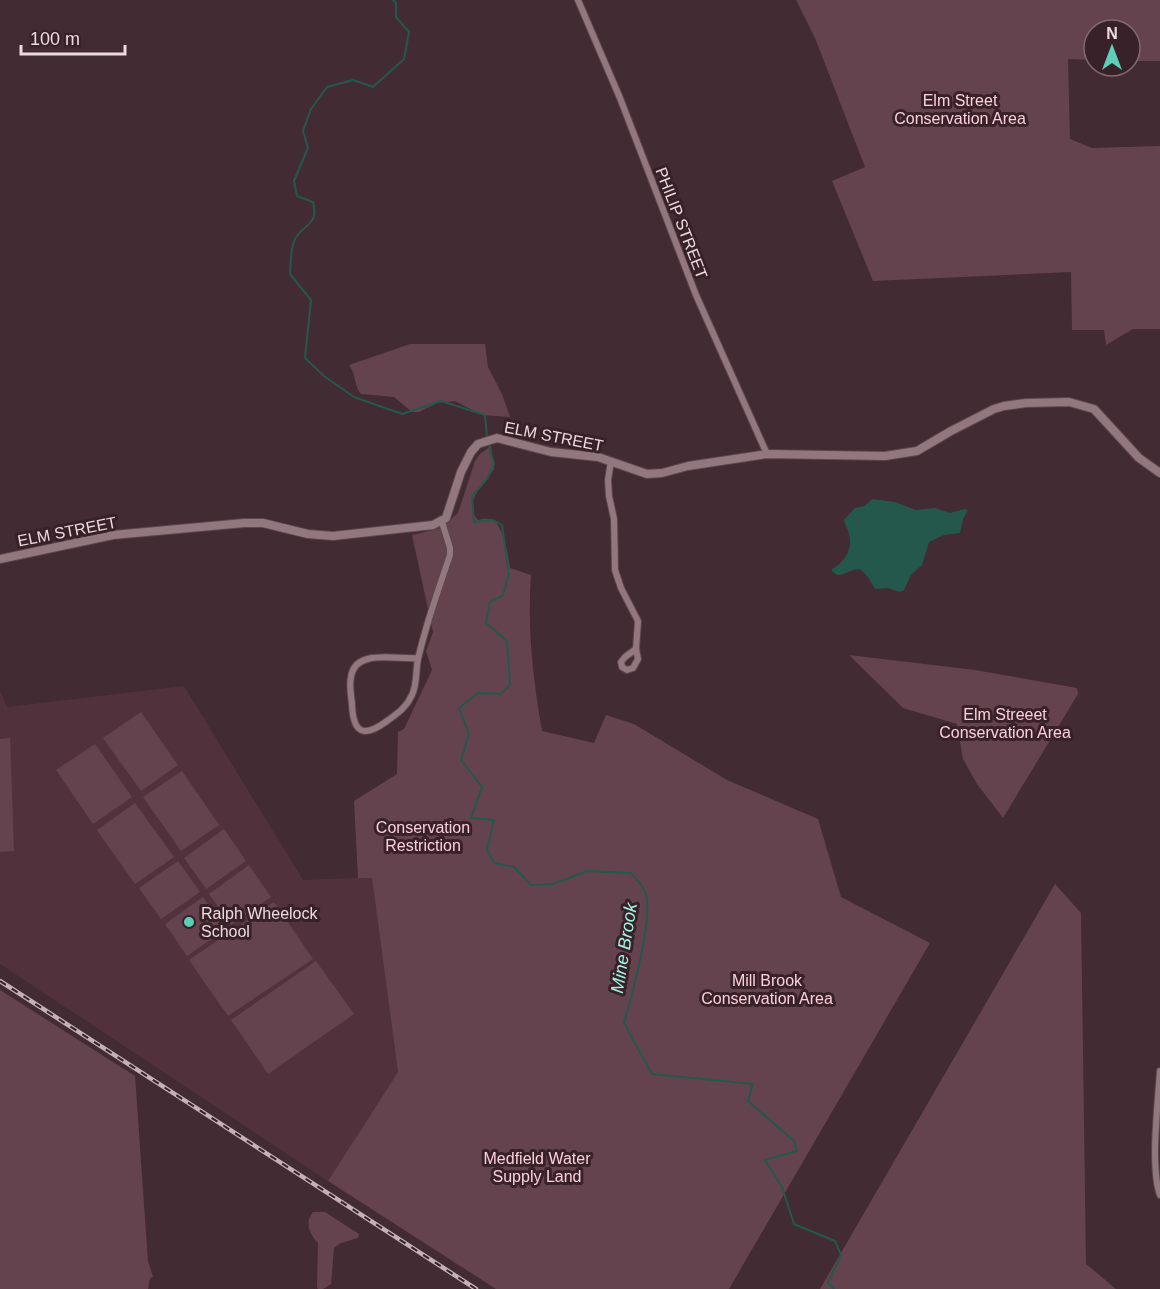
<svg xmlns="http://www.w3.org/2000/svg" width="1160" height="1289" font-family="Helvetica,sans-serif">
<style>
.built{fill:#51323c}
.green{fill:#65434e}
.water{fill:#24584d}
.lines{fill:none;stroke-linecap:round;stroke-linejoin:round}
.stream{stroke:#24584d;stroke-width:2}
.minor-casing{stroke:#5b474d;stroke-width:8}
.tertiary-casing{stroke:#5b474d;stroke-width:10}
.minor{stroke:#93777f;stroke-width:6}
.tertiary{stroke:#93777f;stroke-width:8}
.rail-casing{stroke:#c3b1b6;stroke-width:4.5}
.rail{stroke:#382128;stroke-width:2;stroke-dasharray:7;stroke-linecap:butt}
.poi-dot{fill:#5eceb8;stroke:#382128;stroke-width:2}
.labels{text-anchor:middle;stroke-width:6;stroke-linejoin:round;paint-order:stroke}
.park-label{font-size:16px;fill:#fccfdc;stroke:#382128}
.street-label{font-size:16px;fill:#ebdbdf;stroke:#382128}
.poi-label{font-size:16px;fill:#ebdbdf;stroke:#382128;text-anchor:start}
.water-label{font-size:18px;font-style:italic;fill:#9df4e1;stroke:#382128}
</style>
<rect width="100%" height="100%" fill="#422b32"/>
<path class="built" d="M184,686L303,880L372,877L398,1072L328,1181L0,964V691L7,707Z"/>
<g class="green">
<path d="M796,0H1160V61H1130V30H1094V60L1068,59L1070,139L1092,148L1160,146V329H1133L1106,345L1104,330H1072L1071,272L873,281L832,181L865,167L815,38Z"/>
<path d="M410,344H485L488,367L502,394L510,417L482,415L455,401L437,403L419,412H412L394,397L361,394C354,386 356,374 349,365Z"/>
<path d="M491,446L494,469C485,485 461,502 478,520C483,519 489,518 493,520C503,526 509,557 510,568L531,575C527,628 533,679 542,731L594,743L606,715L634,724L727,780L818,819L841,897L930,943L729,1289H496L328,1181L398,1072L372,878H358L354,801L397,774L398,732L404,729L432,670L426,651L433,632L412,535L441,528L458,513L475,461L480,454Z"/>
<path d="M849,655L975,670L1077,688L1078,694L1003,818L977,784L963,759L957,724L903,708Z"/>
<path d="M141,712L178,765L141,791L103,738Z"/>
<path d="M10,738L14,851L0,852V739Z"/>
<path d="M95,744L132,797L93,824L56,770Z"/>
<path d="M182,771L219,825L181,851L143,797Z"/>
<path d="M135,803L174,857L135,884L97,830Z"/>
<path d="M224,829L246,861L206,889L184,858Z"/>
<path d="M178,861L200,892L161,919L139,888Z"/>
<path d="M249,865L271,897L231,925L209,894Z"/>
<path d="M1055,884L1081,913L1086,1264L1116,1289H820Z"/>
<path d="M203,897L226,929L187,956L165,924Z"/>
<path d="M274,902L313,959L228,1016L189,960Z"/>
<path d="M316,961L354,1014L268,1074L231,1020Z"/>
<path d="M0,990L135,1076L148,1261L153,1277L150,1278L148,1289H0Z"/>
<path d="M313,1212H325L359,1234L358,1238L341,1243L334,1248L331,1284L323,1289H318L317,1286L318,1243C310,1235 304,1223 313,1212Z"/>
</g>
<path class="water" d="M873,499L895,502L916,510L935,508L950,513L964,509L968,510L963,519L960,533L944,535L929,542L922,565L911,575L904,590L900,592L888,588L875,589L868,577L860,569C851,569 846,575 837,575L832,571V569C845,562 853,549 849,534C848,529 845,526 844,520L855,508L864,506Z"/>
<g class="lines">
<g class="stream">
<path d="M393,0L396,3V17L409,32L404,59L373,87L353,80L327,87L311,109L303,131L308,148L294,181L297,196L313,202C319,226 304,223 295,239C290,248 291,264 290,274L311,300L305,358L324,376L354,397L402,414L441,401L485,415L487,437"/>
<path d="M489,446L494,464L487,479L472,496L474,522L493,520L502,525L509,574L503,595L490,602L486,623L507,641L510,685L501,694L478,693L459,708L469,734L461,760L482,787L471,818L494,820L487,850L494,863L514,867L531,885L553,884L587,871L631,873C636,879 642,885 645,892C655,913 631,999 624,1023L652,1074L753,1084L748,1101L794,1141L797,1151L765,1160L782,1187L794,1224L835,1241L841,1255L828,1283L834,1289"/>
</g>
<defs>
<g id="minor">
<path d="M578,0L620,98L696,295L767,454"/>
<path d="M611,461L608,480L609,496L614,519L615,570L621,588L638,621L636,649L638,659L633,668L627,670L622,667L621,662L625,657L636,649"/>
<path d="M418,658C397,660 355,648 351,677C349,685 351,695 352,704C353,734 364,738 387,721C398,713 406,708 412,695C418,682 415,668 419,655C427,621 439,588 450,555V548L442,522"/>
<path d="M1160,1071C1158,1103 1150,1167 1160,1195"/>
</g>
<path id="tertiary" d="M0,559L113,535L244,523H263L308,534L333,536L433,525L446,518L461,472L471,452L478,444L497,438L551,452L598,457L647,474L662,473L688,466L767,454L885,456L917,451L951,431L994,409L1004,406L1026,403L1069,402L1094,409L1139,458L1160,473"/>
</defs>
<use href="#minor" class="minor-casing"/>
<use href="#tertiary" class="tertiary-casing"/>
<use href="#minor" class="minor"/>
<use href="#tertiary" class="tertiary"/>
<defs>
<path id="rail" d="M0,981L476,1289"/>
</defs>
<use href="#rail" class="rail-casing"/>
<use href="#rail" class="rail"/>
</g>
<circle class="poi-dot" cx="189" cy="922" r="6"/>
<g class="labels">
<g class="park-label">
<text x="960" y="106">Elm Street<tspan x="960" dy="18">Conservation Area</tspan></text>
<text x="1005" y="720">Elm Streeet<tspan x="1005" dy="18">Conservation Area</tspan></text>
<text x="423" y="833">Conservation<tspan x="423" dy="18">Restriction</tspan></text>
<text x="767" y="986">Mill Brook<tspan x="767" dy="18">Conservation Area</tspan></text>
<text x="537" y="1164">Medfield Water<tspan x="537" dy="18">Supply Land</tspan></text>
</g>
<g class="street-label">
<text transform="translate(682 223) rotate(69)" y="6">PHILIP STREET</text>
<text transform="translate(554 436) rotate(11)" y="6">ELM STREET</text>
<text transform="translate(67 531) rotate(-11)" y="6">ELM STREET</text>
</g>
<g class="poi-label">
<text x="201" y="919">Ralph Wheelock<tspan x="201" dy="18">School</tspan></text>
</g>
<g class="water-label">
<text transform="translate(624 948) rotate(-81)" y="6">Mine Brook</text>
</g>
</g>
<g transform="translate(1112 48)"><circle r="28" fill="#382128" stroke="#806b71" stroke-width="1.5"/>
<path d="M0-4.5L10 22L0 15L-10 22Z" fill="#5eceb8"/>
<text y="-9" font-size="16" font-weight="bold" text-anchor="middle" fill="#ebdbdf">N</text>
</g>
<path d="M21 45v9h104v-9" fill="none" stroke="#ebdbdf" stroke-width="3"/>
<text x="30" y="45" font-size="18" fill="#ebdbdf" stroke="#382128" stroke-width="4.5" paint-order="stroke">100 m</text>
</svg>
